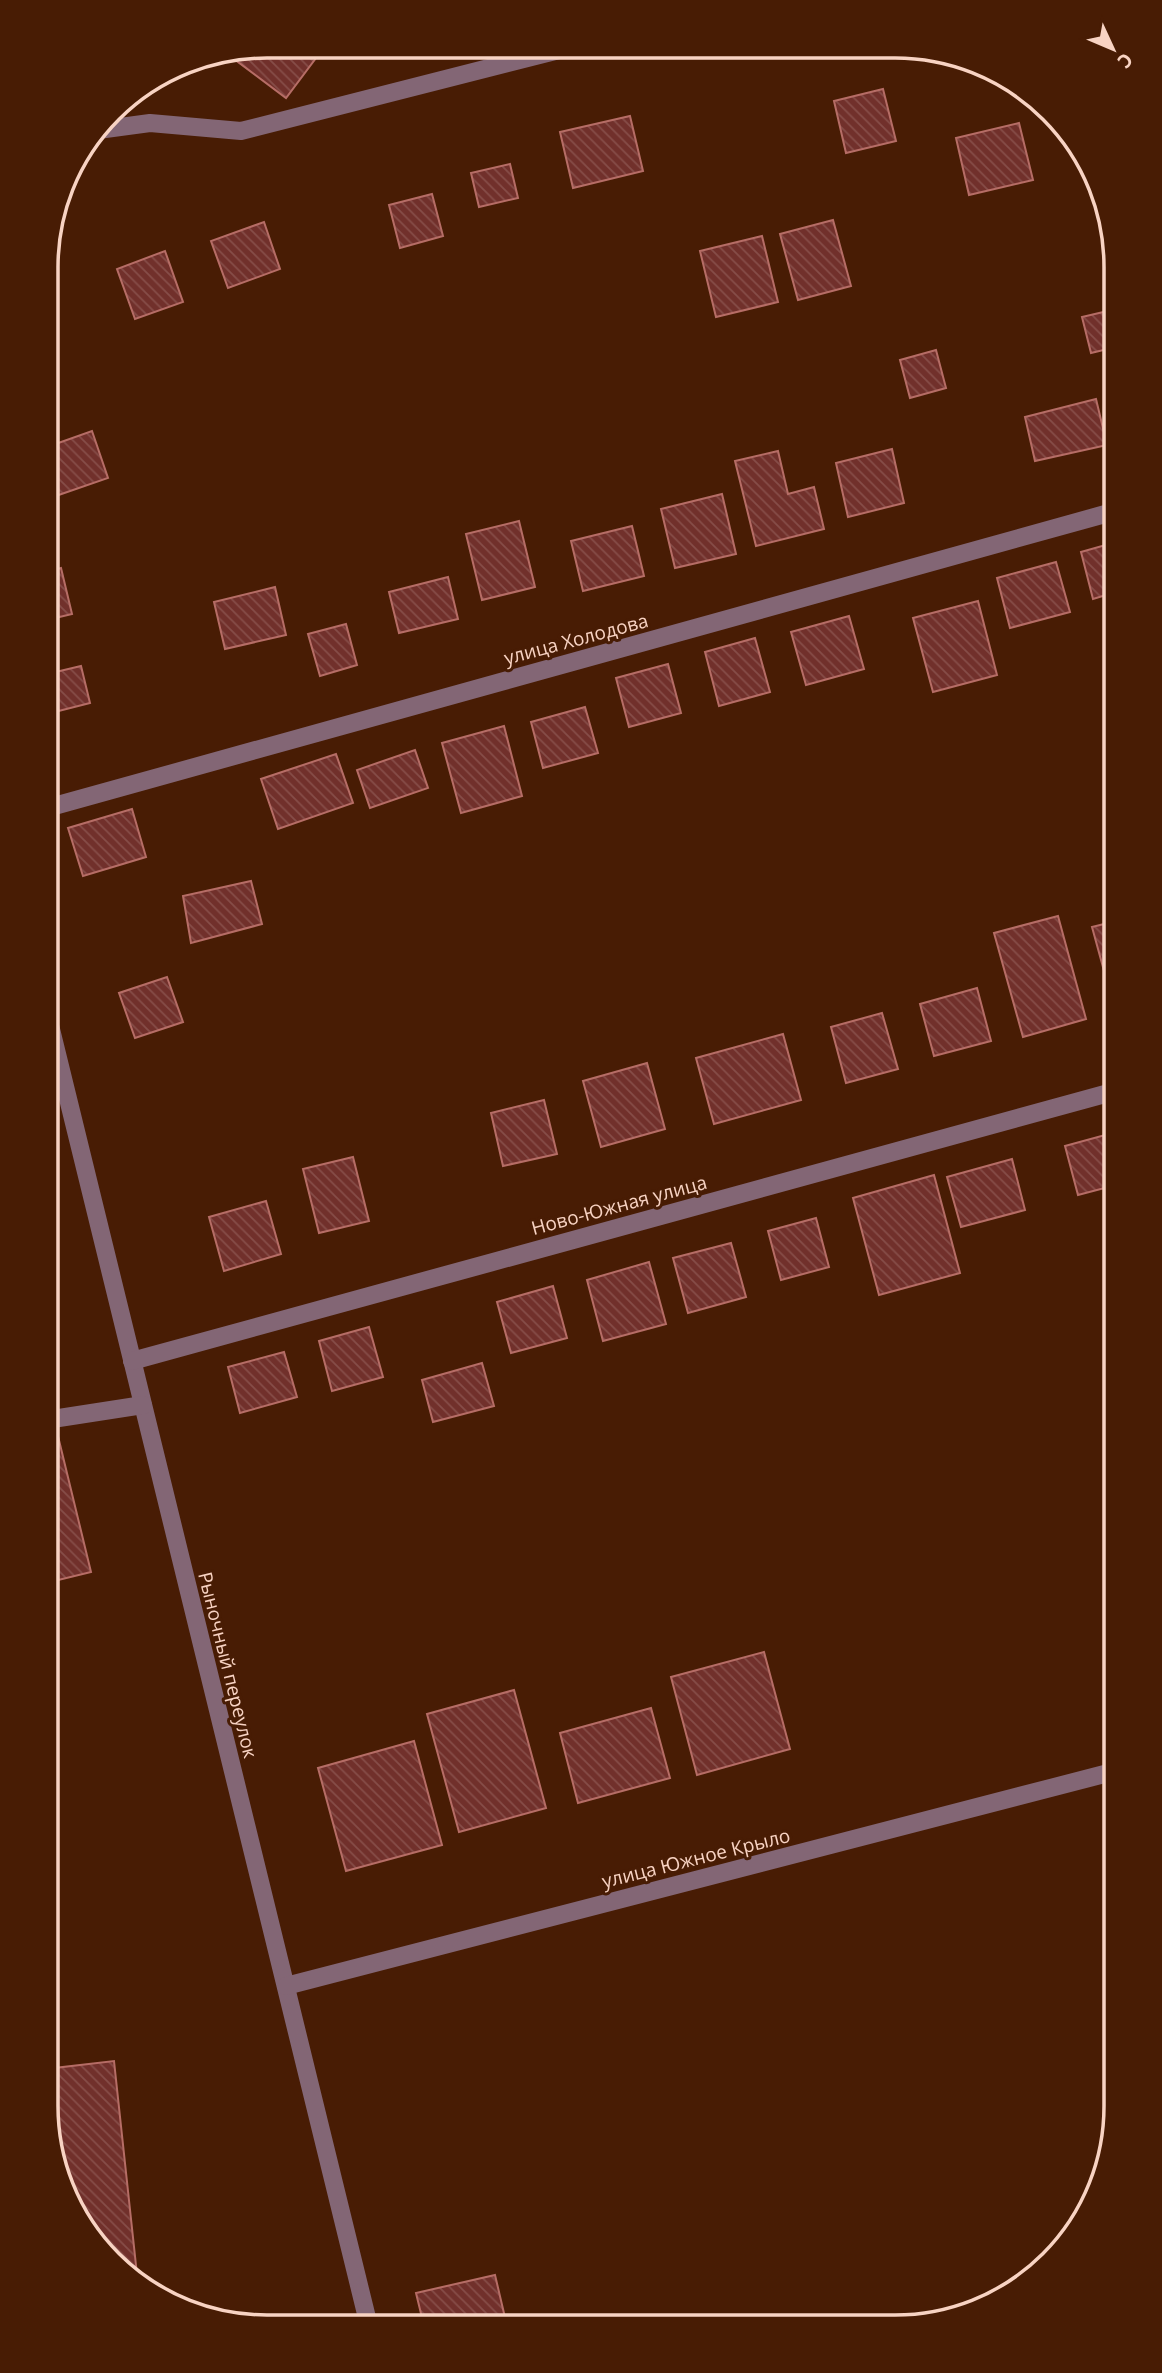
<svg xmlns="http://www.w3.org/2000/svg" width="1162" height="2373" font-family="'Open Sans',sans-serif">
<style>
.building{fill:url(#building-back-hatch);stroke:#b66d66;stroke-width:2}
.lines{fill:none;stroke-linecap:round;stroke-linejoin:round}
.minor{stroke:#836675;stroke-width:18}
.labels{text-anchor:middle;stroke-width:6;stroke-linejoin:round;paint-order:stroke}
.street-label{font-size:19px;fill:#f8d3c3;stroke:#481c04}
.rim{fill:none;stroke:#f8d3c3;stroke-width:3.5}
</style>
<defs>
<pattern id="building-back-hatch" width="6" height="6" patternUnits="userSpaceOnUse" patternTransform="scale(1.75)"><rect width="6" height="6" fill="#71302b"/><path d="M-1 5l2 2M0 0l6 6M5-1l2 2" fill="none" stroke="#864d48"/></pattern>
</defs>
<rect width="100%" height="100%" fill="#481c04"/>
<g class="building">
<path d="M267,46H325L286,98L234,59L240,51Z"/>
<path d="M883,89L896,141L846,153L834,101Z"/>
<path d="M630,116L643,171L573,188L560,132Z"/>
<path d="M1019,123L1033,180L969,195L956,138Z"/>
<path d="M510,164L518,198L479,207L471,173Z"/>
<path d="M432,194L443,236L400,248L389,205Z"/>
<path d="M833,220L851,286L798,300L780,234Z"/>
<path d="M264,222L280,269L228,288L211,241Z"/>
<path d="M762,236L778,302L716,317L700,251Z"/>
<path d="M165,251L183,302L135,319L117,269Z"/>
<path d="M1116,309V347L1091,353L1082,317Z"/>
<path d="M936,350L946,388L910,398L900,360Z"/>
<path d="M1096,399L1107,445L1035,461L1025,417Z"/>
<path d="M92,431L108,478L47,499V447Z"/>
<path d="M892,449L904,503L848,517L836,463Z"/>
<path d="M778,451L788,494L814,487L824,529L756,546L735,461Z"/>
<path d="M722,494L736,554L675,568L661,509Z"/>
<path d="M519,521L535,587L482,600L466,534Z"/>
<path d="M632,526L644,576L583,591L571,541Z"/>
<path d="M1116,542V592L1093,599L1081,552Z"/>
<path d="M1056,562L1070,612L1010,628L997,578Z"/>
<path d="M61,568L72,614L47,620V572Z"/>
<path d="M448,577L458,619L399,633L389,592Z"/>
<path d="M275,587L286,635L225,649L214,602Z"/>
<path d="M978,601L997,675L933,692L913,618Z"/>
<path d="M849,616L864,669L806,685L791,632Z"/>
<path d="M346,624L357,665L320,676L308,634Z"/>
<path d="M755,638L770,692L719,706L705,652Z"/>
<path d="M668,664L681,713L629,727L616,678Z"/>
<path d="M81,666L90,703L47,714V674Z"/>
<path d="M585,707L598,753L543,768L531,722Z"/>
<path d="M504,726L522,796L461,813L442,743Z"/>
<path d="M415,750L428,788L370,808L357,770Z"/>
<path d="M336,754L353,803L278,829L261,779Z"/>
<path d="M132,809L146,857L83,876L68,828Z"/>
<path d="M251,881L262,924L191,943L183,896Z"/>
<path d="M1058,916L1086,1019L1023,1037L994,933Z"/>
<path d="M1116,921V1010L1115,1011L1092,927Z"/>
<path d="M167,977L183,1022L135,1038L119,993Z"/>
<path d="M977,988L991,1041L934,1056L920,1004Z"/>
<path d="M882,1013L898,1069L846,1083L831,1027Z"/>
<path d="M783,1034L801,1100L714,1124L696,1058Z"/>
<path d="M647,1063L665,1129L601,1147L583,1081Z"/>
<path d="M544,1100L557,1154L503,1166L491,1113Z"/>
<path d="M1116,1132V1185L1078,1195L1065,1146Z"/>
<path d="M353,1157L369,1221L319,1233L303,1169Z"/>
<path d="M1012,1159L1025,1210L961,1227L947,1177Z"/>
<path d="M934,1175L960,1273L879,1295L853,1198Z"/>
<path d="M266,1201L281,1254L224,1271L209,1217Z"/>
<path d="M816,1218L829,1267L781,1280L768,1231Z"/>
<path d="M731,1243L746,1297L688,1313L673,1258Z"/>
<path d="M649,1262L666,1324L603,1341L587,1280Z"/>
<path d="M553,1286L567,1338L511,1353L497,1302Z"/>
<path d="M369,1327L383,1377L332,1391L319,1341Z"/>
<path d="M284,1352L297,1397L240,1413L228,1367Z"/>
<path d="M482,1363L494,1406L433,1422L422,1380Z"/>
<path d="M57,1432L91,1572L46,1583V1435Z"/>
<path d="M764,1652L790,1749L697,1775L671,1677Z"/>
<path d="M514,1690L546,1808L459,1832L427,1714Z"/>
<path d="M651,1708L670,1778L578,1803L560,1733Z"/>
<path d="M414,1741L442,1845L346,1871L318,1768Z"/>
<path d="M114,2061L138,2284L121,2273L57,2177L46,2106V2069Z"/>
<path d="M495,2275L507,2326H424L416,2293Z"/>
</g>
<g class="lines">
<g class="minor">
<path d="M98,130L150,123L241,131L571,47"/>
<path d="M47,808L1116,511"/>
<path d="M47,1013L369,2326"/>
<path d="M132,1361L1116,1091"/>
<path d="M46,1420L143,1405"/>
<path d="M286,1986L1116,1771"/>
</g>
</g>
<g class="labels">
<g class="street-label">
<text transform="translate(576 639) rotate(-15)" y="7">улица Холодова</text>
<text transform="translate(619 1205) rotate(-15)" y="7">Ново-Южная улица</text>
<text transform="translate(228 1665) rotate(76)" y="7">Рыночный переулок</text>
<text transform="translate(696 1858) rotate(-14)" y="7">улица Южное Крыло</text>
</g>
</g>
<path d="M0 0H1162V2373H0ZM267 58H895A209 209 0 0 1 1104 267V2106A209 209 0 0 1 895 2315H267A209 209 0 0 1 58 2106V267A209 209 0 0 1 267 58Z" fill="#481c04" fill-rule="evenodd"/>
<path class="rim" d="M267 58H895A209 209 0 0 1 1104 267V2106A209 209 0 0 1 895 2315H267A209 209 0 0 1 58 2106V267A209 209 0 0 1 267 58Z"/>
<g transform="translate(1113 49) rotate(134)" stroke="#481c04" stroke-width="5" paint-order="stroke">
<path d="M0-5L12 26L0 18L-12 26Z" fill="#f8d3c3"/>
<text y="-10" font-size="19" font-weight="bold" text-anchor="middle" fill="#f8d3c3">С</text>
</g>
</svg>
